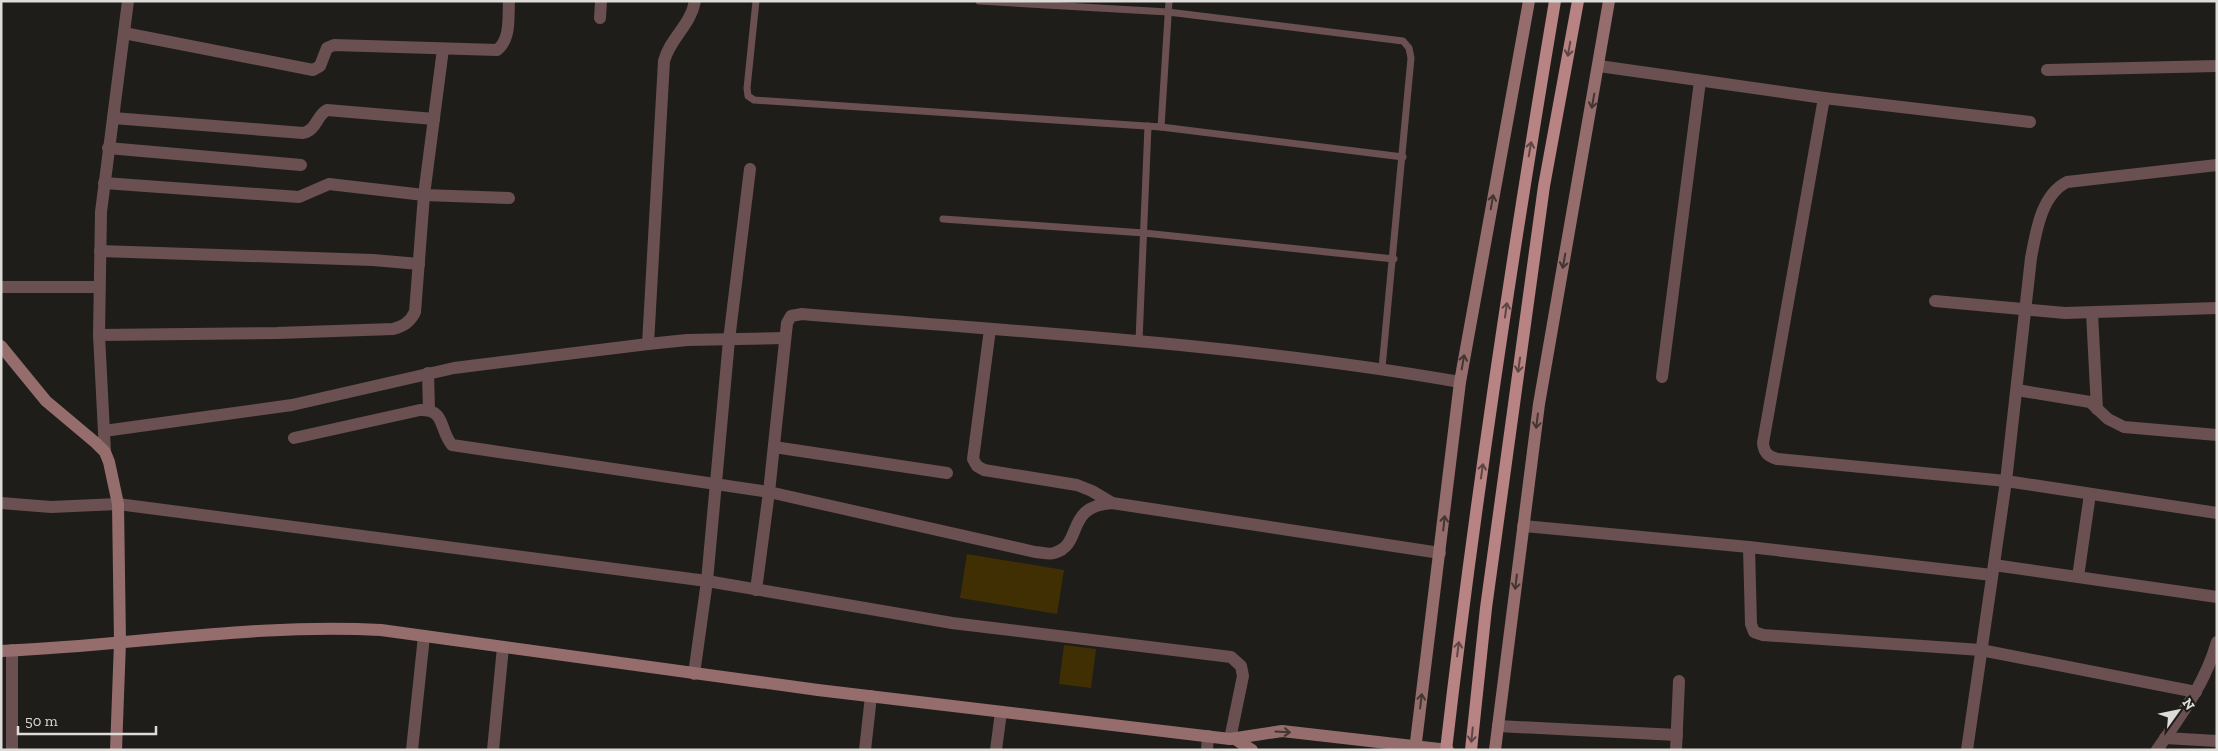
<svg xmlns="http://www.w3.org/2000/svg" width="2218" height="751" font-family="'Zilla Slab',serif">
<style>
.building{fill:#3f2f03}
.lines{fill:none;stroke-linecap:round;stroke-linejoin:round}
.lane{stroke:#6a5050;stroke-width:7}
.street{stroke:#6a5050;stroke-width:12}
.secondary{stroke:#956d6d;stroke-width:12}
.primary{stroke:#b78383;stroke-width:12}
.oneway{stroke:#5c4643}
.oneway2{stroke:#423532}
</style>
<rect width="100%" height="100%" fill="#1f1d19"/>
<g class="building">
<path d="M967,554L1064,570L1057,614L960,598Z"/>
<path d="M1064,645L1096,649L1091,688L1059,684Z"/>
</g>
<g class="lines">
<g class="lane">
<path d="M756,1L747,88L748,96L754,100L1161,127L1403,157"/>
<path d="M979,1L1168,12L1403,41L1409,48L1411,58L1382,368"/>
<path d="M1161,127L1169,1"/>
<path d="M943,219L1144,233L1394,259"/>
<path d="M1139,341L1148,126"/>
</g>
<g class="street">
<path d="M600,18L601,1"/>
<path d="M124,33L313,70L320,66L327,48L334,45L497,50C511,39 508,18 509,1"/>
<path d="M1599,66L1824,98L2030,122"/>
<path d="M2047,70L2217,66"/>
<path d="M1824,98L1763,443C1764,453 1768,456 1777,459L2006,481L2217,513"/>
<path d="M113,118L303,133C317,130 316,116 327,110L434,119"/>
<path d="M108,148L301,165"/>
<path d="M104,183L299,197L329,184L424,195L509,198"/>
<path d="M100,251L373,260L419,264"/>
<path d="M1,287H99"/>
<path d="M1935,301L2065,313L2217,308"/>
<path d="M2092,313L2097,409"/>
<path d="M990,329L973,459L977,466L984,470L1077,485L1092,491L1112,503"/>
<path d="M99,335L277,333L393,329C404,326 410,322 415,312L424,195L443,49"/>
<path d="M648,344L664,61C670,38 691,25 695,1"/>
<path d="M428,373L429,410"/>
<path d="M1662,377L1700,81"/>
<path d="M2017,390L2090,402L2108,419L2124,427L2217,435"/>
<path d="M104,431L292,405L454,368L648,344L687,340L785,338"/>
<path d="M294,438L420,410C446,409 439,430 452,445L769,492L1035,552C1041,552 1049,555 1054,553C1084,545 1064,506 1112,503L1440,553"/>
<path d="M774,447L947,473"/>
<path d="M105,452L99,335L101,212L128,1"/>
<path d="M1,503L51,507L118,504L707,581L952,623L1231,657L1241,666L1243,676L1230,739"/>
<path d="M1523,526L1749,547L1992,575"/>
<path d="M1749,547L1751,624L1754,632L1763,635L1981,650L2196,692"/>
<path d="M1994,565L2217,597"/>
<path d="M2078,577L2090,494"/>
<path d="M756,590L769,492L787,323L791,316L802,314C1021,332 1243,344 1460,382"/>
<path d="M694,674L707,581L729,340L750,169"/>
<path d="M1498,726L1677,735"/>
<path d="M2165,738L2217,741"/>
<path d="M12,750V650"/>
<path d="M412,750L424,636"/>
<path d="M493,750L503,647"/>
<path d="M865,750L871,696"/>
<path d="M996,750L1001,712"/>
<path d="M1207,750L1208,736"/>
<path d="M1676,750L1679,681"/>
<path d="M1967,750L2006,481L2031,258C2036,232 2041,195 2067,182L2217,165"/>
<path d="M2157,750C2181,715 2205,684 2217,642"/>
</g>
<g class="secondary">
<path d="M1,346L46,401L96,443L105,452L109,462L118,504L120,642L116,750"/>
<path d="M1,651C128,646 254,623 381,630L818,690L1230,739L1282,731L1448,750"/>
<path d="M1235,739L1252,750"/>
<path d="M1415,750L1460,382L1529,1"/>
<path d="M1495,750L1539,404L1609,1"/>
</g>
<g class="primary">
<path d="M1446,750C1475,499 1513,250 1555,1"/>
<path d="M1471,750L1486,608L1544,186L1578,1"/>
</g>
</g>
<defs><path id="oneway-shaft" d="M-6 0H5M1.5-3L5.5 0L1.5 3" fill="none" stroke-width="1.6" stroke-linecap="round" stroke-linejoin="round" transform="scale(1.25)"/></defs>
<g class="oneway">
<use href="#oneway-shaft" transform="translate(1569 49) rotate(100)"/>
<use href="#oneway-shaft" transform="translate(1530 149) rotate(-80)"/>
<use href="#oneway-shaft" transform="translate(1506 310) rotate(-82)"/>
<use href="#oneway-shaft" transform="translate(1519 365) rotate(98)"/>
<use href="#oneway-shaft" transform="translate(1482 471) rotate(-82)"/>
<use href="#oneway-shaft" transform="translate(1458 649) rotate(-83)"/>
<use href="#oneway-shaft" transform="translate(1472 735) rotate(96)"/>
</g>
<g class="oneway2">
<use href="#oneway-shaft" transform="translate(1593 101) rotate(100)"/>
<use href="#oneway-shaft" transform="translate(1492 202) rotate(-80)"/>
<use href="#oneway-shaft" transform="translate(1564 261) rotate(100)"/>
<use href="#oneway-shaft" transform="translate(1463 362) rotate(-80)"/>
<use href="#oneway-shaft" transform="translate(1537 421) rotate(97)"/>
<use href="#oneway-shaft" transform="translate(1444 523) rotate(-84)"/>
<use href="#oneway-shaft" transform="translate(1516 582) rotate(97)"/>
<use href="#oneway-shaft" transform="translate(1421 701) rotate(-83)"/>
<use href="#oneway-shaft" transform="translate(1283 732) rotate(3)"/>
</g>
<rect width="2218" height="751" fill="none" stroke="#dddcd9" stroke-width="5"/>
<g transform="translate(2178 711) rotate(57)" stroke="#1f1d19" stroke-width="4" paint-order="stroke">
<path d="M0-4L9 19L0 12L-9 19Z" fill="#dddcd9"/>
<text y="-8" font-size="14" font-weight="bold" text-anchor="middle" fill="#dddcd9">N</text>
</g>
<path d="M18 726v8h138v-8" fill="none" stroke="#dddcd9" stroke-width="2.5"/>
<text x="25" y="726" font-size="15" fill="#dddcd9" stroke="#1f1d19" stroke-width="4" paint-order="stroke">50 m</text>
</svg>
